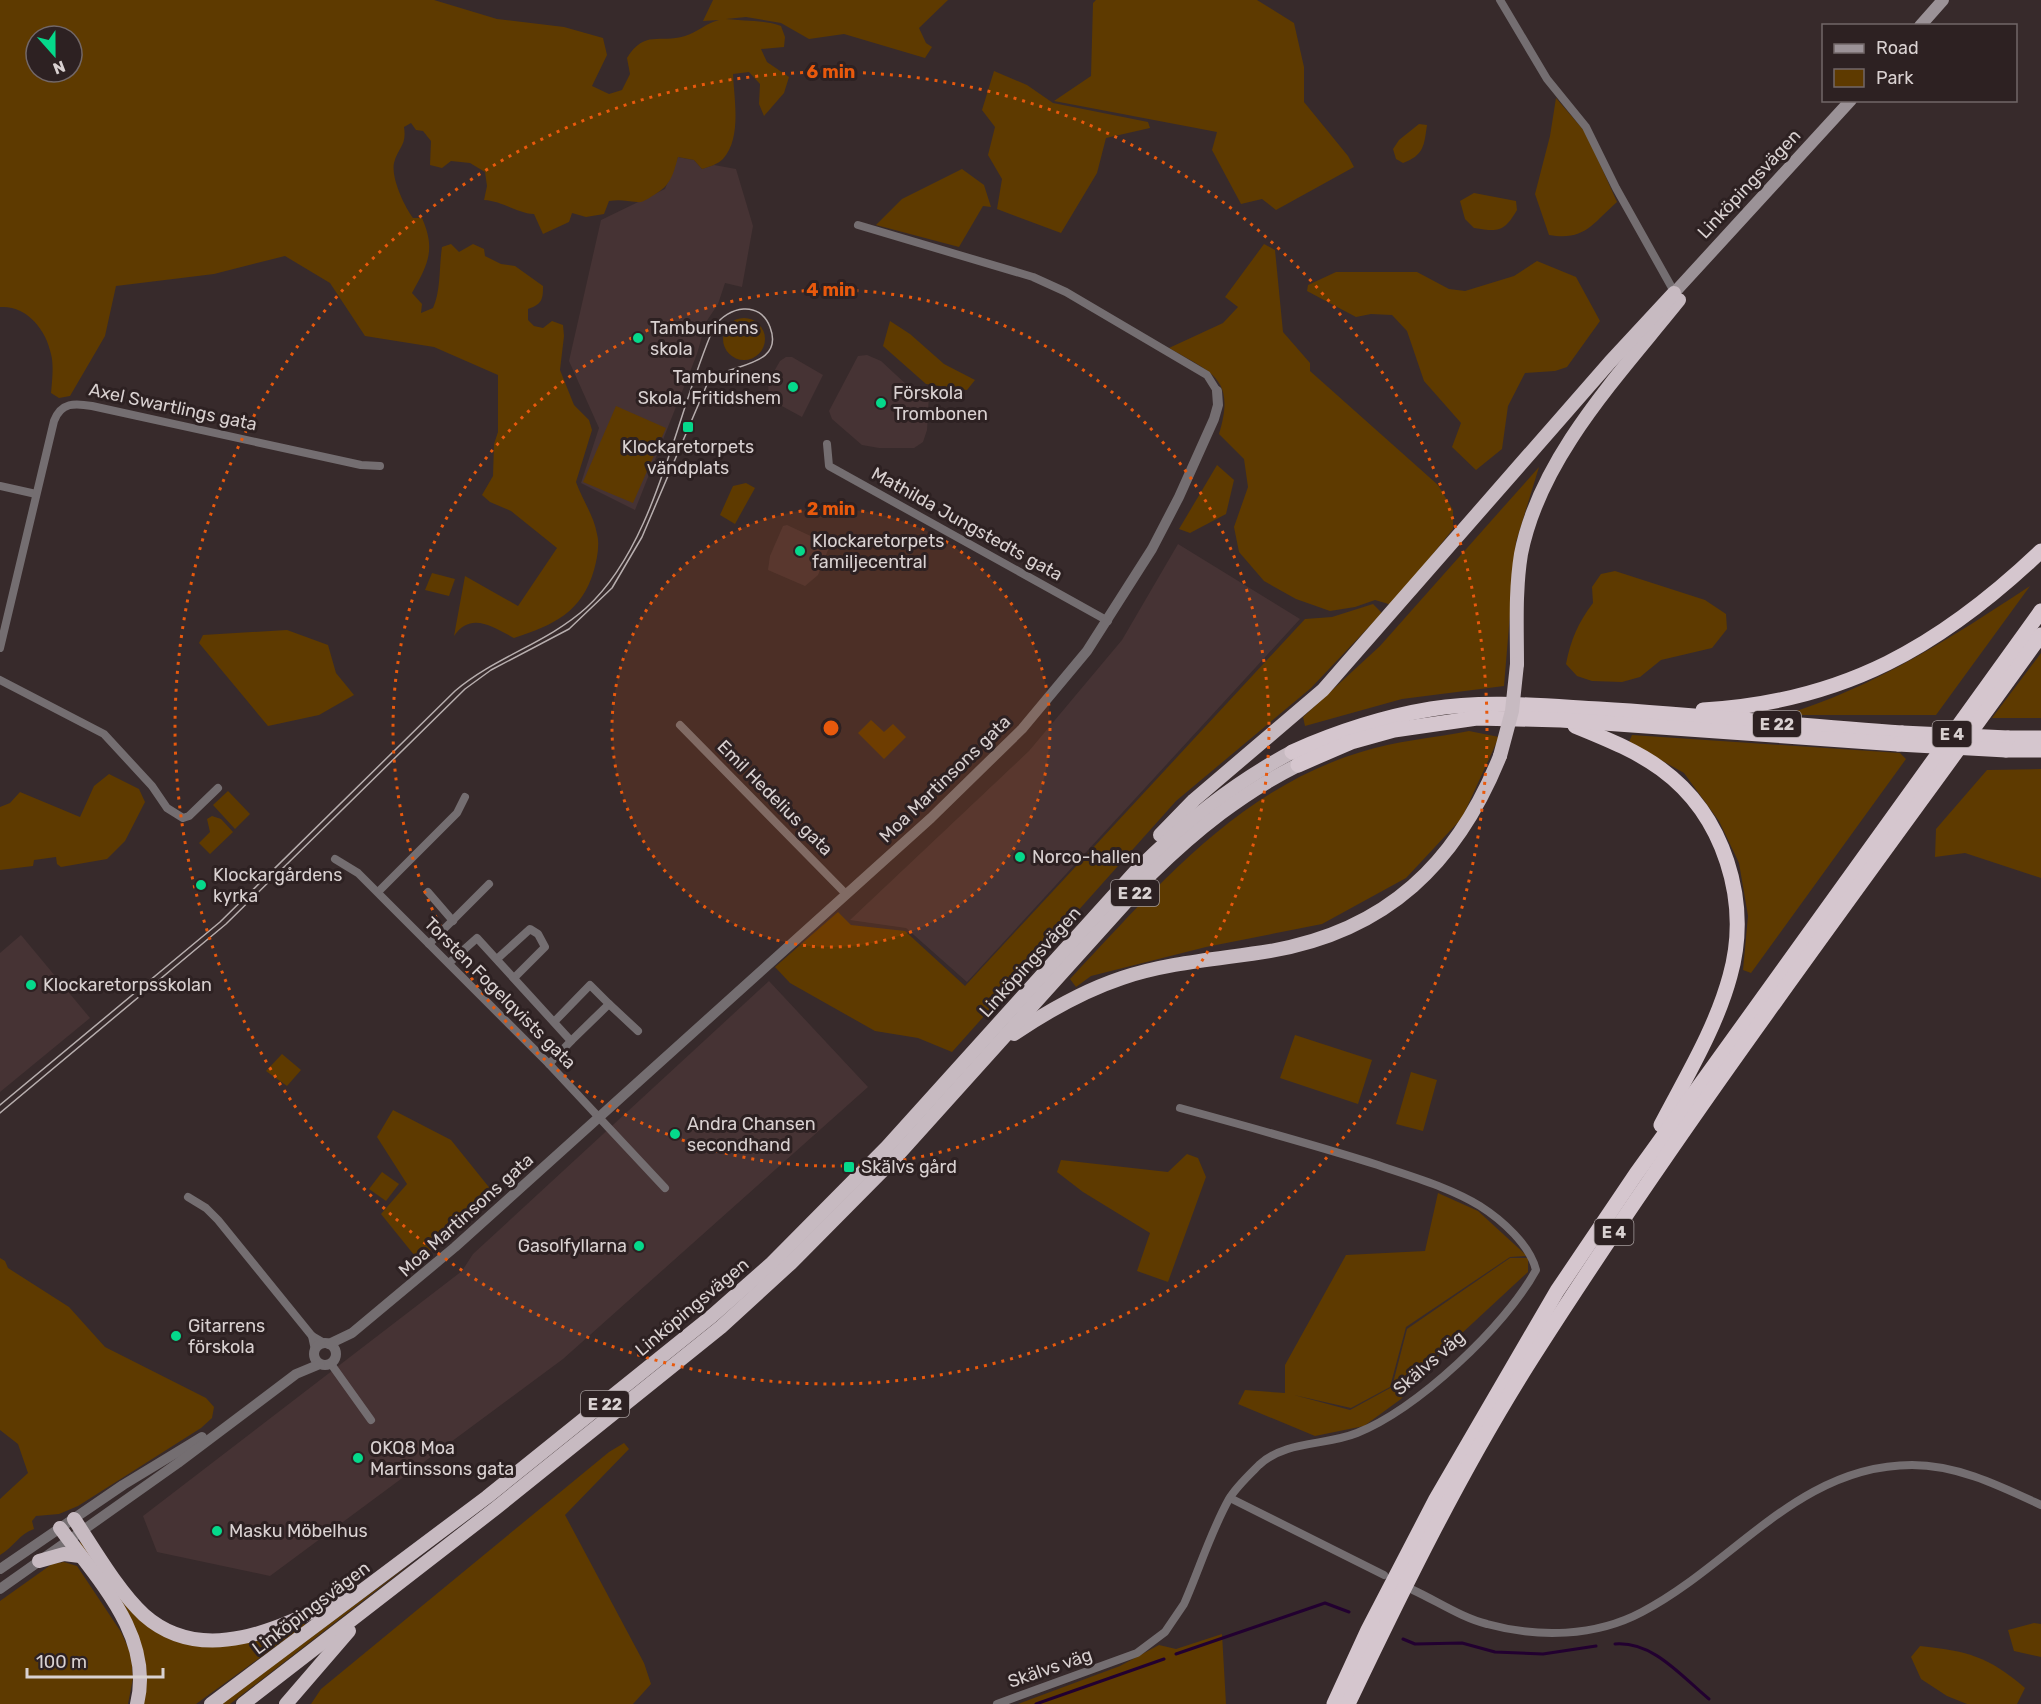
<svg xmlns="http://www.w3.org/2000/svg" width="2041" height="1704" font-family="Rubik,sans-serif">
<style>
.built{fill:#463334}
.green{fill:#5e3a00;fill-rule:evenodd}
.lines{fill:none;stroke-linecap:round;stroke-linejoin:round}
.stream{stroke:#220030;stroke-width:3}
.minor{stroke:#746e71;stroke-width:8}
.tertiary{stroke:#746e71;stroke-width:10}
.secondary{stroke:#9b9297;stroke-width:12}
.trunk{stroke:#c7bac1;stroke-width:14}
.motorway{stroke:#d5c6ce;stroke-width:15}
.tram{stroke:#b7aeae;stroke-width:1.5}
.trunk-bridge{stroke:#c7bac1;stroke-width:14}
.motorway-bridge{stroke:#d5c6ce;stroke-width:15}
.ring{fill:none;stroke:#e8590c;stroke-width:3;stroke-dasharray:3 6}
.poi-dot{fill:#05d98b;stroke:#2d2122;stroke-width:2}
.labels{text-anchor:middle;stroke-width:6;stroke-linejoin:round;paint-order:stroke}
.shield{fill:#2d2122;stroke:#a59c9c;stroke-width:1.5}
.shield-label{font-size:16px;font-weight:bold;fill:#d9d1d1}
.street-label{font-size:18px;fill:#d9d1d1;stroke:#2d2122}
.poi-label{font-size:18px;fill:#d9d1d1;stroke:#2d2122;text-anchor:start}
.centre{fill:#e8590c;stroke:#2d2122;stroke-width:3}
.ring-label{font-size:18px;text-anchor:middle;font-weight:bold;fill:#e8590c;stroke:#2d2122;stroke-width:6;stroke-linejoin:round;paint-order:stroke}
</style>
<rect width="100%" height="100%" fill="#372a2b"/>
<g class="built">
<path d="M678,157L694,160L702,169L714,165L736,169L753,226L742,287L725,283L718,304L706,322L697,354L635,510L581,483L599,428L569,361L601,220L665,189Z"/>
<path d="M867,355L881,361L909,387L917,393L929,395L927,430L923,442L914,448H879L862,445L832,419L829,411L858,356Z"/>
<path d="M786,357H792L823,375L802,417L769,399L768,382L780,361Z"/>
<path d="M787,525L830,545L818,575L805,586L768,570L770,556L783,526Z"/>
<path d="M1178,544L1300,619L967,982L906,928L850,920L1029,751L1122,640Z"/>
<path d="M21,935L90,1018L0,1092V953Z"/>
<path d="M769,981L868,1087L563,1359L270,1576L157,1552L143,1516L462,1271L473,1254Z"/>
</g>
<g class="green">
<path d="M0,0H434L497,19L564,27L603,38L607,55L592,86L609,94L622,90L630,74L627,58C645,29 659,44 685,36C698,32 706,23 719,20L703,21L713,0H948L919,28L926,43L932,47L925,58L844,34L809,39L781,23L746,17L726,19C743,21 765,20 781,26L785,37L784,47L761,49L767,62L789,77L784,93L764,116L759,104L760,84L749,72L733,74C734,99 742,138 723,159C718,164 709,167 702,169L694,160L678,157C673,175 671,185 654,195C649,198 643,203 637,202C627,201 620,199 609,201L604,214L586,217L572,213L569,222L543,234L534,214C516,213 503,201 484,200L487,186L485,172L470,163L451,161L442,168L430,165L431,141L423,131L416,130L411,123L404,127C407,146 398,147 394,163C391,178 404,206 413,218H422C436,250 428,264 412,293L422,304L421,313L433,308C441,291 439,266 442,247L451,244L459,252L473,244L484,249L485,256L501,264L515,266L543,286C543,300 542,304 528,309V320L534,326L543,328L552,321L563,325L564,336L560,370L574,405L589,420L592,430L576,482C582,499 594,516 597,534C600,545 597,559 594,570C582,612 554,625 514,638C493,627 471,611 454,636L465,576L518,606L557,548L511,511L490,502L482,495L493,476L494,444L498,432V375L434,347L365,336L330,283L285,256L214,274L116,286L105,336L70,396L59,398L51,393C52,381 54,366 51,354C46,329 26,305 0,307ZM36,36H72V72H36Z"/>
<path d="M1096,0H1257L1294,23L1304,67V102L1348,156L1354,167L1276,210L1262,199L1241,204L1212,150L1217,132L1054,101L1091,76L1093,3Z"/>
<path d="M994,71L1027,85L1053,103L1148,122L1150,128L1106,138L1097,173L1061,233L997,209L1002,179L988,155L995,127L982,110Z"/>
<path d="M1556,98L1586,133L1617,202C1592,224 1585,241 1549,235L1535,194L1550,136Z"/>
<path d="M1419,124L1427,125C1424,146 1424,155 1403,163L1396,159L1393,149L1399,140Z"/>
<path d="M962,169L984,185L991,207L983,206L959,247L876,225L902,199Z"/>
<path d="M1474,193L1516,201L1517,210C1504,232 1499,232 1474,228L1465,219L1460,201Z"/>
<path d="M1264,244L1275,250L1283,332L1310,363V371L1438,485L1453,510V529L1392,605L1375,600L1355,607L1330,611L1296,599L1264,581L1239,552L1234,527L1248,487L1244,459L1219,434C1236,378 1212,373 1169,348L1223,323L1238,307L1225,297Z"/>
<path d="M1537,261L1576,277L1600,321L1567,367L1555,371L1525,373L1508,406L1502,449L1476,470L1452,447L1461,423L1424,381L1407,331L1392,315L1371,314L1356,317L1307,291L1308,285L1336,272H1417L1449,289L1465,291L1514,276Z"/>
<circle cx="744" cy="339" r="21"/>
<path d="M890,321L910,334L944,364L975,380L967,390L926,384L883,346Z"/>
<path d="M616,406L666,428L633,503L583,482Z"/>
<path d="M1217,465L1234,480L1226,514L1190,533L1179,529Z"/>
<path d="M1539,467L1516,542L1504,686L1402,699L1305,726L1303,717L1380,646Z"/>
<path d="M746,483L755,488L735,524L720,515L733,486Z"/>
<path d="M1615,571L1705,600L1726,614L1727,629L1712,648L1661,660L1640,677L1622,682L1592,681L1577,676L1566,664C1571,639 1578,623 1593,603L1592,587L1601,574Z"/>
<path d="M432,573L455,579L449,596L425,590Z"/>
<path d="M2030,586L1936,715H1784C1875,687 1951,638 2030,586Z"/>
<path d="M1373,604L1382,613L1311,688L1176,801L952,1052L918,1038L875,1031L790,983L775,967L838,912L851,925L905,931L965,986L1305,619L1332,617Z"/>
<path d="M287,630L328,645L336,673L354,695L319,715L268,726L199,643L203,635Z"/>
<path d="M2041,653V718H1992Z"/>
<path d="M871,720L884,732L893,724L906,737L884,759L858,733Z"/>
<path d="M1469,731L1499,737L1462,818L1406,878L1322,924L1206,947L1091,976L1076,987L1070,979C1155,889 1238,789 1361,752C1395,741 1434,738 1469,731Z"/>
<path d="M1632,735L1900,753L1906,759L1751,973L1743,970L1748,916L1739,863L1719,821L1684,773L1629,742Z"/>
<path d="M2041,769V878L1965,853L1935,857L1936,829L1987,770Z"/>
<path d="M109,774L139,789L145,802L125,841L107,859L61,867L57,864L56,857L34,860L33,866L0,870V807L10,803L20,792L80,817L94,786Z"/>
<path d="M228,791L250,814L235,829L213,805Z"/>
<path d="M212,816L221,819L233,832L210,854L199,843L210,832L207,819Z"/>
<path d="M1295,1035L1372,1060L1358,1104L1280,1078Z"/>
<path d="M282,1054L301,1070L287,1086L266,1071Z"/>
<path d="M1411,1072L1437,1080L1423,1131L1396,1124Z"/>
<path d="M393,1110L451,1140L492,1191L419,1261L381,1214L407,1184L377,1137Z"/>
<path d="M1187,1154L1198,1158L1206,1177L1168,1282L1137,1271L1150,1233L1083,1192L1057,1172L1061,1160L1168,1172Z"/>
<path d="M382,1172L399,1184L386,1201L369,1189Z"/>
<path d="M1438,1193L1478,1211L1527,1256L1510,1257L1406,1327L1390,1387L1351,1408L1294,1395L1350,1410L1392,1387L1407,1329L1510,1258H1528V1272L1447,1347L1401,1399L1364,1426L1315,1436L1238,1404L1245,1390L1285,1393V1365L1346,1255L1425,1251Z"/>
<path d="M0,1258L5,1261L8,1268L69,1307L105,1347L206,1398L214,1407L212,1418L201,1428L78,1506L59,1514L36,1516L32,1521L34,1529C19,1534 14,1547 0,1555V1499L28,1473L18,1444L0,1430Z"/>
<path d="M624,1443L629,1449L565,1515L644,1663L651,1684L633,1704H311L321,1689L609,1452Z"/>
<path d="M81,1542C98,1565 114,1592 133,1613C180,1662 249,1648 304,1623L305,1625L196,1704H142C160,1644 109,1591 78,1544Z"/>
<path d="M64,1562L77,1566L121,1632L131,1654L133,1678L128,1704H0V1601L52,1564Z"/>
<path d="M413,1562L230,1704H221Z"/>
<path d="M2034,1623L2041,1624V1657L2014,1651L2008,1630Z"/>
<path d="M1222,1634L1226,1704H1018L1120,1666L1159,1645L1176,1649Z"/>
<path d="M1920,1646C1967,1651 1988,1656 2025,1688L2017,1704H1967L1947,1696L1921,1679L1911,1657Z"/>
</g>
<g class="lines">
<g class="stream">
<path d="M1403,1639L1415,1644L1462,1643L1495,1652L1543,1654L1596,1646"/>
<path d="M1615,1644C1653,1641 1681,1676 1709,1699"/>
<path d="M1176,1654L1325,1603L1349,1612"/>
<path d="M1036,1704L1164,1659"/>
</g>
<g class="minor">
<path d="M1500,0L1547,79L1586,127L1616,188L1676,295"/>
<path d="M858,225L1033,277L1066,292L1207,375L1217,391"/>
<path d="M827,444L829,466L1108,621"/>
<path d="M0,486L36,494"/>
<path d="M0,648L54,421C61,402 75,403 92,406L361,465L380,466"/>
<path d="M0,680L104,734L152,786L167,808L183,818L189,816L218,788"/>
<path d="M680,725L846,894"/>
<path d="M335,859L358,873L549,1064L665,1188"/>
<path d="M378,892L457,813L465,797"/>
<path d="M428,892L453,921"/>
<path d="M429,944L489,884"/>
<path d="M497,959L530,929L538,934L545,947L514,978"/>
<path d="M449,963L477,938L571,1041L549,1064"/>
<path d="M609,1004L638,1031"/>
<path d="M554,1022L590,985L609,1004L571,1041"/>
<path d="M188,1197L206,1208L218,1220L312,1336L324,1343"/>
<path d="M312,1336L315,1350"/>
<path d="M331,1364L371,1420"/>
<path d="M1230,1498L1384,1575"/>
<path d="M1413,1590C1437,1601 1462,1618 1487,1624C1538,1638 1595,1637 1642,1612C1734,1564 1799,1465 1912,1465C1958,1465 2000,1486 2041,1505"/>
<path d="M997,1704L1137,1653L1165,1632L1184,1604C1199,1570 1211,1531 1229,1499C1236,1487 1249,1475 1259,1465C1286,1440 1325,1446 1357,1433C1417,1409 1505,1327 1536,1270C1530,1245 1502,1220 1480,1206C1449,1187 1412,1177 1378,1165C1312,1144 1246,1126 1180,1108"/>
</g>
<g class="tertiary">
<circle cx="325" cy="1354" r="11"/>
<path d="M329,1344L352,1333L455,1247L931,818L1022,729L1087,651L1152,549L1179,497L1214,419L1218,405L1217,391"/>
<path d="M0,1569L123,1485L202,1437"/>
<path d="M0,1589L178,1463L296,1374L320,1364"/>
</g>
<g class="secondary">
<path d="M1920,26L1943,0"/>
<path d="M1674,293L1851,100"/>
</g>
<g class="trunk">
<path d="M1517,664C1517,628 1515,591 1521,554C1540,457 1619,375 1679,300"/>
<path d="M1160,835L1194,800L1323,690L1610,362L1674,293"/>
<path d="M1014,1034C1048,1011 1083,991 1122,978C1170,962 1221,959 1270,951C1387,931 1457,863 1500,756"/>
<path d="M74,1519C94,1549 118,1591 144,1615C207,1671 292,1622 354,1591"/>
<path d="M60,1528C97,1579 154,1636 137,1704"/>
<path d="M39,1561L64,1554L80,1556"/>
<path d="M211,1704L487,1497L712,1316L772,1263L887,1147L1135,872C1183,824 1232,784 1292,752"/>
<path d="M243,1704L496,1508L721,1327L791,1263L896,1157L1151,874C1196,830 1242,793 1298,765"/>
<path d="M286,1704L349,1631"/>
</g>
<g class="motorway">
<path d="M1703,710C1844,702 1941,646 2041,551"/>
<path d="M1575,726C1604,738 1635,750 1661,769C1724,815 1751,901 1730,976C1716,1028 1686,1077 1661,1125"/>
<path d="M2008,738H2041"/>
<path d="M2006,750H2041"/>
<path d="M1292,752C1337,732 1383,717 1431,709C1485,700 1544,706 1599,709C1700,715 1801,726 1902,733"/>
<path d="M1298,765L1351,742L1394,730L1477,718L1561,720L1898,744"/>
<path d="M1334,1704L1368,1630L1436,1499L1557,1291L1636,1174L2041,611"/>
<path d="M1348,1704C1404,1587 1462,1468 1532,1358C1690,1110 1869,874 2041,635"/>
</g>
<path class="tram" d="M0,1105L220,922L455,691C495,657 547,643 586,608C657,544 676,412 714,327C728,306 760,300 770,327C786,369 724,363 708,382L642,537L612,588L569,629L491,670L465,689L226,924L0,1113"/>
<path class="trunk-bridge" d="M1500,756L1512,711L1517,664"/>
<g class="motorway-bridge">
<path d="M1902,733L2008,738"/>
<path d="M1898,744L2006,750"/>
</g>
</g>
<circle cx="831" cy="728" r="219" fill="#e8590c" fill-opacity=".12"/>
<g class="ring">
<circle cx="831" cy="728" r="219"/>
<circle cx="831" cy="728" r="438"/>
<circle cx="831" cy="728" r="656"/>
</g>
<g class="poi-dot">
<circle cx="638" cy="338" r="6"/>
<circle cx="793" cy="387" r="6"/>
<circle cx="881" cy="403" r="6"/>
<rect x="682" y="421" width="12" height="12" rx="3"/>
<circle cx="800" cy="551" r="6"/>
<circle cx="1020" cy="857" r="6"/>
<circle cx="201" cy="885" r="6"/>
<circle cx="31" cy="985" r="6"/>
<circle cx="675" cy="1134" r="6"/>
<rect x="843" y="1161" width="12" height="12" rx="3"/>
<circle cx="639" cy="1246" r="6"/>
<circle cx="176" cy="1336" r="6"/>
<circle cx="358" cy="1458" r="6"/>
<circle cx="217" cy="1531" r="6"/>
</g>
<g class="labels">
<g class="shield">
<rect x="1753" y="711" width="48" height="26" rx="4.5"/>
<rect x="1932.5" y="721" width="39" height="26" rx="4.5"/>
<rect x="1111" y="880" width="48" height="26" rx="4.5"/>
<rect x="1594.5" y="1219" width="39" height="26" rx="4.5"/>
<rect x="581" y="1391" width="48" height="26" rx="4.5"/>
</g>
<g class="shield-label">
<text x="1777" y="730">E 22</text>
<text x="1952" y="740">E 4</text>
<text x="1135" y="899">E 22</text>
<text x="1614" y="1238">E 4</text>
<text x="605" y="1410">E 22</text>
</g>
<g class="street-label">
<text transform="translate(1749 184) rotate(-47)" y="6">Linköpingsvägen</text>
<text transform="translate(173 407) rotate(12)" y="6">Axel Swartlings gata</text>
<text transform="translate(967 524) rotate(29)" y="6">Mathilda Jungstedts gata</text>
<text transform="translate(945 779) rotate(-44)" y="6">Moa Martinsons gata</text>
<text transform="translate(775 798) rotate(45)" y="6">Emil Hedelius gata</text>
<text transform="translate(1030 962) rotate(-48)" y="6">Linköpingsvägen</text>
<text transform="translate(500 993) rotate(45)" y="6">Torsten Fogelqvists gata</text>
<text transform="translate(466 1215) rotate(-42)" y="6">Moa Martinsons gata</text>
<text transform="translate(692 1307) rotate(-40)" y="6">Linköpingsvägen</text>
<text transform="translate(1429 1363) rotate(-41)" y="6">Skälvs väg</text>
<text transform="translate(311 1608) rotate(-37)" y="6">Linköpingsvägen</text>
<text transform="translate(1050 1668) rotate(-19)" y="6">Skälvs väg</text>
</g>
<g class="poi-label">
<text x="650" y="334">Tamburinens<tspan x="650" dy="21">skola</tspan></text>
<text x="781" y="383" text-anchor="end">Tamburinens<tspan x="781" dy="21">Skola, Fritidshem</tspan></text>
<text x="893" y="399">Förskola<tspan x="893" dy="21">Trombonen</tspan></text>
<text x="688" y="453" text-anchor="middle">Klockaretorpets<tspan x="688" dy="21">vändplats</tspan></text>
<text x="812" y="547">Klockaretorpets<tspan x="812" dy="21">familjecentral</tspan></text>
<text x="1032" y="863">Norco-hallen</text>
<text x="213" y="881">Klockargårdens<tspan x="213" dy="21">kyrka</tspan></text>
<text x="43" y="991">Klockaretorpsskolan</text>
<text x="687" y="1130">Andra Chansen<tspan x="687" dy="21">secondhand</tspan></text>
<text x="861" y="1173">Skälvs gård</text>
<text x="627" y="1252" text-anchor="end">Gasolfyllarna</text>
<text x="188" y="1332">Gitarrens<tspan x="188" dy="21">förskola</tspan></text>
<text x="370" y="1454">OKQ8 Moa<tspan x="370" dy="21">Martinssons gata</tspan></text>
<text x="229" y="1537">Masku Möbelhus</text>
</g>
</g>
<circle cx="831" cy="728" r="9" class="centre"/>
<g class="ring-label">
<text x="831" y="78">6 min</text>
<text x="831" y="296">4 min</text>
<text x="831" y="515">2 min</text>
</g>
<rect x="1822" y="24" width="195" height="78" fill="#2d2122" stroke="#726768" stroke-width="1.5"/>
<rect x="1834" y="44" width="30" height="9" fill="#9b9297" stroke="#726768" stroke-width="1.5"/>
<text x="1876" y="54" font-size="18" fill="#d9d1d1">Road</text>
<rect x="1834" y="69" width="30" height="18" fill="#5e3a00" stroke="#726768" stroke-width="1.5"/>
<text x="1876" y="84" font-size="18" fill="#d9d1d1">Park</text>
<g transform="translate(54 54) rotate(159)"><circle r="28" fill="#2d2122" stroke="#726768" stroke-width="1.5"/>
<path d="M0-4.5L10 22L0 15L-10 22Z" fill="#05d98b"/>
<text y="-9" font-size="16" font-weight="bold" text-anchor="middle" fill="#d9d1d1">N</text>
</g>
<path d="M27 1668v9h136v-9" fill="none" stroke="#d9d1d1" stroke-width="3"/>
<text x="36" y="1668" font-size="18" fill="#d9d1d1" stroke="#2d2122" stroke-width="4.5" paint-order="stroke">100 m</text>
</svg>
